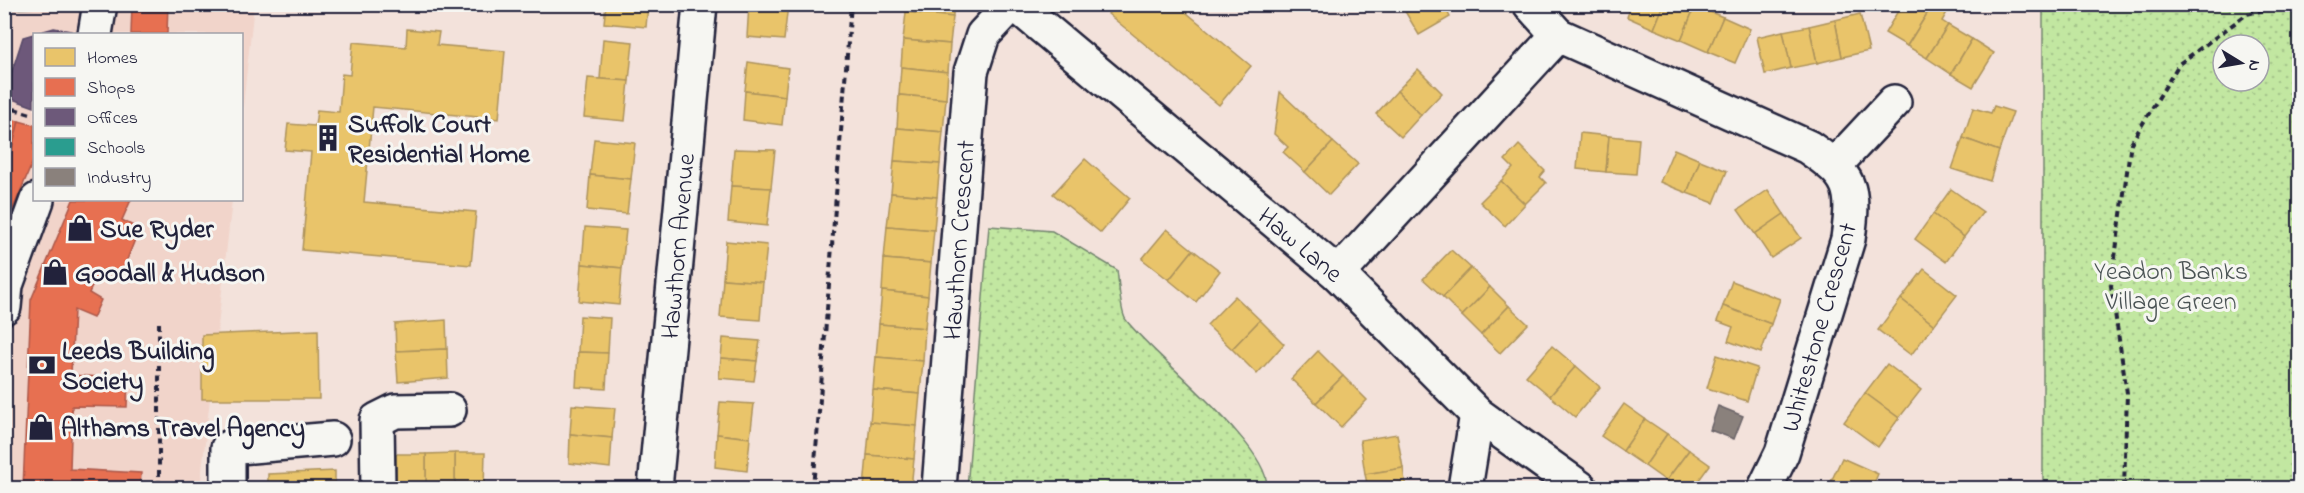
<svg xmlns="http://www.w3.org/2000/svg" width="2304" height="493" font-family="'Indie Flower',sans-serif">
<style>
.built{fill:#f1d4ca}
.park{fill:url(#park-dots);stroke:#72846e;stroke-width:1.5;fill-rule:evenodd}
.homes{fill:#e9c46a;stroke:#ad935c;stroke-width:1.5}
.shops{fill:#e76f51;stroke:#ac584a;stroke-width:1.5}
.offices{fill:#6d597a;stroke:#564867;stroke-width:1.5}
.schools{fill:#2a9d8f;stroke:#287876;stroke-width:1.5}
.industry{fill:#8a817c;stroke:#6b6468;stroke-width:1.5}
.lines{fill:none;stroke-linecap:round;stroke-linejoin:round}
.minor-casing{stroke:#22223b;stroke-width:38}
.path{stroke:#22223b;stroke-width:4;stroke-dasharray:6 4.5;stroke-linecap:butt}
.minor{stroke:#f6f6f2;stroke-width:33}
.labels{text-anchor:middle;stroke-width:6;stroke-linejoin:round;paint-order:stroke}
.poi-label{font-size:26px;font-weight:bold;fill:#22223b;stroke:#f6f6f2;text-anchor:start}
.street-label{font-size:26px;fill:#22223b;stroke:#f6f6f2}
.park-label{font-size:26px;fill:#4a5354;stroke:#f6f6f2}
</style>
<defs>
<pattern id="park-dots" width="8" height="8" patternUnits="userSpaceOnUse" patternTransform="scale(1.5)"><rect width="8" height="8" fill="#c2e7a1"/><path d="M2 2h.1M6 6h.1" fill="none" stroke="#a6c68c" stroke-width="1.8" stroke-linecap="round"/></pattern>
</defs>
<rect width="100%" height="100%" fill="#f3e2db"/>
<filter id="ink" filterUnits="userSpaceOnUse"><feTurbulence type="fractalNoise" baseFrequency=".0167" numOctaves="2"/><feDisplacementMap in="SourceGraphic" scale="12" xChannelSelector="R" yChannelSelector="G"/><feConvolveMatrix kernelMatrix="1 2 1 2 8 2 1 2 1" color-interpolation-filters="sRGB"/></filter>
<g filter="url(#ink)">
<path class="built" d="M4,5H254L242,115V34H34V200H232L200,488H5Z"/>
<g class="park">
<path d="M2043,5H2299V488H2043ZM2223,45H2259V81H2223Z"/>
<path d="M989,226L1052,231L1117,270C1119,282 1120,312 1126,320C1154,357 1270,445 1267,488H967Z"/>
</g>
<g class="homes">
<path d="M606,4H648L646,27L604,23Z"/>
<path d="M749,4H788L784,40L747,37Z"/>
<path d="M906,4H953V17L906,12Z"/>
<path d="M1116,4H1176L1251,66L1219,105L1108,14Z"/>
<path d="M1409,4H1443L1450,17L1419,35L1403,8Z"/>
<path d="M1632,4H1664L1654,29L1627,17Z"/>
<path d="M1664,4L1695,6L1681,40L1654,29Z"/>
<path d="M1902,4H1933L1907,46L1885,33Z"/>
<path d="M1933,4H1943L1949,9L1942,21L1948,25L1927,58L1907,46Z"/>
<path d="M1695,6L1723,17L1708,52L1681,40Z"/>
<path d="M906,12L953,17L950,44L903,40Z"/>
<path d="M1860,14L1869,51L1842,57L1835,20Z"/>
<path d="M1723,17L1750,29L1735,63L1708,52Z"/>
<path d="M1835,20L1842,57L1817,63L1809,26Z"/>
<path d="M1948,25L1972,39L1951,74L1927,58Z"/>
<path d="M1809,26L1817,63L1791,68L1783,31Z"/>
<path d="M407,29L439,32L437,45L505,51L499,119L373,107L364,202L476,212L471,265L302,250L311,152L285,150L288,124L315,126L317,110L339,112L342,74L350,75L353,42L406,47Z"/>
<path d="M1783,31L1791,68L1765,74L1757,37Z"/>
<path d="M603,39L633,42L629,81L600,79Z"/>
<path d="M1972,39L1994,53L1973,87L1951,74Z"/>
<path d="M903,40L950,44L948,72L901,67Z"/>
<path d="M748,62L788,68L785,96L745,91Z"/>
<path d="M901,67L948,72L946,99L899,95Z"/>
<path d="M1418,69L1442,93L1421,115L1397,91Z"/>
<path d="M588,78L629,81L625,121L584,117Z"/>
<path d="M745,91L785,96L782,125L743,120Z"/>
<path d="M1397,91L1421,115L1401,137L1376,114Z"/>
<path d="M1280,92L1333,142L1305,172L1283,152L1288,147L1274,134Z"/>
<path d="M899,95L946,99L943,132L897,128Z"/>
<path d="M1994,106L2013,112L1999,151L1963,138L1973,108L1991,113Z"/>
<path d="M897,128L943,132L940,164L894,161Z"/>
<path d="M1580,133L1609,136L1606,172L1577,169Z"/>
<path d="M1609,136L1639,139L1636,174L1606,172Z"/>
<path d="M1963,138L1999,151L1990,181L1952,169Z"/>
<path d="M594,139L635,143L631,179L590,175Z"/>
<path d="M1333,142L1358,164L1329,195L1305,172Z"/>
<path d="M1519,145L1545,171L1540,177L1546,183L1525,204L1501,181L1513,168L1505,160Z"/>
<path d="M734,149L775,150L771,188L731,186Z"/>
<path d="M1674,149L1700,160L1687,193L1660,182Z"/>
<path d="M1085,159L1130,198L1101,233L1053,194Z"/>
<path d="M1700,160L1727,171L1714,203L1687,193Z"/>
<path d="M894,161L940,164L937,197L891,193Z"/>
<path d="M590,175L631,179L627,214L587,210Z"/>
<path d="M1501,181L1525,204L1505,226L1480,202Z"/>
<path d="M731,186L771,188L767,226L728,222Z"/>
<path d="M1951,189L1983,212L1964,237L1933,214Z"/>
<path d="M1768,190L1784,214L1755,234L1738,210Z"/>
<path d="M891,193L937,197L934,230L887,226Z"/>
<path d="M1784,214L1801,238L1771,258L1755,234Z"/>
<path d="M1933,214L1964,237L1946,262L1915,239Z"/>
<path d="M887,226L934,230L931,263L884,259Z"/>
<path d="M585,227L626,230L622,268L582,264Z"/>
<path d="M1167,229L1193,250L1169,280L1142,259Z"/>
<path d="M726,241L767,245L763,282L723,279Z"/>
<path d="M1193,250L1220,271L1196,302L1169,280Z"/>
<path d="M1451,250L1471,268L1443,297L1423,279Z"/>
<path d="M884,259L931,263L928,296L882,291Z"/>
<path d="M582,264L622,268L619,305L579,301Z"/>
<path d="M1471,268L1490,287L1462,316L1443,297Z"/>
<path d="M1924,269L1957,295L1934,325L1901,299Z"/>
<path d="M723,279L763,282L760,320L720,317Z"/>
<path d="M1732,281L1780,299L1771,324L1723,306Z"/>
<path d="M1490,287L1509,306L1481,335L1462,316Z"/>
<path d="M882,291L928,296L925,328L879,324Z"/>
<path d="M1235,296L1260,320L1232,349L1207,325Z"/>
<path d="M1901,299L1934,325L1911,355L1878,330Z"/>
<path d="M1509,306L1528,324L1500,353L1481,335Z"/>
<path d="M1723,306L1771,324L1761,353L1728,341L1733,327L1717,321Z"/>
<path d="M580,316L610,318L608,353L578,352Z"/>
<path d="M446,320L447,349L396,351L395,324Z"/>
<path d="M1260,320L1284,344L1257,374L1232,349Z"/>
<path d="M879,324L925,328L923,361L876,357Z"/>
<path d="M318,330L319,399H202V335Z"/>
<path d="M723,338L760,341L757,361L721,358Z"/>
<path d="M1552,346L1576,366L1550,396L1526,376Z"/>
<path d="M447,349L448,378L398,382L396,351Z"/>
<path d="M1318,351L1343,376L1316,403L1291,379Z"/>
<path d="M578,352L608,353L606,389L576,387Z"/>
<path d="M1717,355L1757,368L1747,401L1707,388Z"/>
<path d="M876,357L923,361L920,394L873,390Z"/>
<path d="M721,358L757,361L754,381L719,378Z"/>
<path d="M1887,364L1921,390L1899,418L1865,393Z"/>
<path d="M1576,366L1600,387L1575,417L1550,396Z"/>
<path d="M1343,376L1367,400L1341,427L1316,403Z"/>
<path d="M873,390L920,394L917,426L870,422Z"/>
<path d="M1865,393L1899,418L1878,447L1844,422Z"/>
<path d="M720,402L754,404L750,438L717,434Z"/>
<path d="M1624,404L1645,419L1623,451L1601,436Z"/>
<path d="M572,405L615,408L612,438L570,434Z"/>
<path d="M1645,419L1667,434L1645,466L1623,451Z"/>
<path d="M870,422L917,426L914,459L867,455Z"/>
<path d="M570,434L612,438L610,468L569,463Z"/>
<path d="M717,434L750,438L747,471L715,467Z"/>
<path d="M1397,434L1403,468L1365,474L1360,440Z"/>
<path d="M1667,434L1689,450L1666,481L1645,466Z"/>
<path d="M1689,450L1710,465L1693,488H1677L1666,481Z"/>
<path d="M455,453H485L484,488H455Z"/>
<path d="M455,453V488H426V454Z"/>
<rect x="396" y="454" width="30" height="34"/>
<path d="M867,455L914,459L911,488H864Z"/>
<path d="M1842,458L1878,474L1872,488H1828Z"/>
<path d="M1403,468L1406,488H1368L1365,474Z"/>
<path d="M335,471V488H268V474Z"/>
</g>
<g class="shops">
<path d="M132,4H168L167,34H131Z"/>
<path d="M4,118L19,121L4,182Z"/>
<path d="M19,121L34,125V159L4,230V182Z"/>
<path d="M73,200H131L122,220L139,229L120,278L100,270L89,293L101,300L93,318L74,310L71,375L128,379L127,407L72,406L70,469L141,473L140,488H23L31,300Z"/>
</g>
<path class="offices" d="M54,28L71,31L70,34H34V107L4,96L23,37Z"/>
<path class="schools" d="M4,4H75V5L4,9Z"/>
<path class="industry" d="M1718,406L1743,416L1734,439L1710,430Z"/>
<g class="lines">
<defs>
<g id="minor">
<path d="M1015,4L1338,274L1477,414L1580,488"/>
<path d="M1530,4L1558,35"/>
<path d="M95,34L100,4"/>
<path d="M1835,165L1894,102"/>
<path d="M1338,274L1558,35L1808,147C1852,177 1855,187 1848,239L1782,453L1765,488"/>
<path d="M4,307L6,285L37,200"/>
<path d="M228,488V448L333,439"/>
<path d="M378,488L377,420L395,411L449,410"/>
<path d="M655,488L700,4"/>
<path d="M939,488L971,72L983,35L1012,4"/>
<path d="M1465,488L1477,414"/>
</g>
</defs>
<use href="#minor" class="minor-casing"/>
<g class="path">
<path d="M4,106L34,115"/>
<path d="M159,323V488"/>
<path d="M813,488L851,4"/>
<path d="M2124,488L2127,393L2111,286L2131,143L2179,64L2247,14L2289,4"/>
</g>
<use href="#minor" class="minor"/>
</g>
</g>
<defs>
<symbol id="building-bare" viewBox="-9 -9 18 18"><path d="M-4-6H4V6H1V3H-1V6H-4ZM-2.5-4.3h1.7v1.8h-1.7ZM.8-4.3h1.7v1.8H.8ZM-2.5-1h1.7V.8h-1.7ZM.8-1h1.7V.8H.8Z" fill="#22223b" stroke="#f6f6f2" stroke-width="2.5" paint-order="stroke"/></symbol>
<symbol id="shop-bare" viewBox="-9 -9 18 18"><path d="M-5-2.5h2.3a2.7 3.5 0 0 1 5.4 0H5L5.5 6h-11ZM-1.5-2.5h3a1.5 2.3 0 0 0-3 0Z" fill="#22223b" stroke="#f6f6f2" stroke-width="2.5" paint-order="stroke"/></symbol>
<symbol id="bank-bare" viewBox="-9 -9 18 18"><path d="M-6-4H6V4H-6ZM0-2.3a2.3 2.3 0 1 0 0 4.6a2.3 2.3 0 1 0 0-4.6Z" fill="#22223b" stroke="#f6f6f2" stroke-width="2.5" paint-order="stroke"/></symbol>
</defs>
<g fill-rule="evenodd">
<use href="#building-bare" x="309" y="119" width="38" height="38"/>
<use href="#shop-bare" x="61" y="209" width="38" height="38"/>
<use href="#shop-bare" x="36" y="253" width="38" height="38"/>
<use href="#bank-bare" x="23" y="346" width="38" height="38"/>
<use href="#shop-bare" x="22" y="408" width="38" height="38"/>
</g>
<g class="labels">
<g class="poi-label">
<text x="348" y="132">Suffolk Court<tspan x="348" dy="30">Residential Home</tspan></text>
<text x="100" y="237">Sue Ryder</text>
<text x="75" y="281">Goodall &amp; Hudson</text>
<text x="62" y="359">Leeds Building<tspan x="62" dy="30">Society</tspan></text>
<text x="61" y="436">Althams Travel Agency</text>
</g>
<g class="street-label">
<text transform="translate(958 240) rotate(-86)" y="9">Hawthorn Crescent</text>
<text transform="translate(1301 244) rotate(40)" y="9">Haw Lane</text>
<text transform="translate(677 246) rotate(-85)" y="9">Hawthorn Avenue</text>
<text transform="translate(1818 327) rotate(-74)" y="9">Whitestone Crescent</text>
</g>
<g class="park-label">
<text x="2171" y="279">Yeadon Banks<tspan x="2171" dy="30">Village Green</tspan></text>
</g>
</g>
<rect width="2304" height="493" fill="none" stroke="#f6f6f2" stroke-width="24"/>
<rect x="12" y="12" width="2280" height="469" fill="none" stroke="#22223b" stroke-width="2" filter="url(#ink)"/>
<rect x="33" y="33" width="210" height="168" fill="#f6f6f2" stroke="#a1a1a9" stroke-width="1.5"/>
<rect x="45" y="48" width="30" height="18" fill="#e9c46a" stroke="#a1a1a9" stroke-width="1.5"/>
<text x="87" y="63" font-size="18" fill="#22223b">Homes</text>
<rect x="45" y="78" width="30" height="18" fill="#e76f51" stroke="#a1a1a9" stroke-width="1.5"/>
<text x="87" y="93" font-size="18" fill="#22223b">Shops</text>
<rect x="45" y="108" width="30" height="18" fill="#6d597a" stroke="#a1a1a9" stroke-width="1.5"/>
<text x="87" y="123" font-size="18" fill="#22223b">Offices</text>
<rect x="45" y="138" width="30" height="18" fill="#2a9d8f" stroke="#a1a1a9" stroke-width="1.5"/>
<text x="87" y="153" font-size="18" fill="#22223b">Schools</text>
<rect x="45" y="168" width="30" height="18" fill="#8a817c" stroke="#a1a1a9" stroke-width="1.5"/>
<text x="87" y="183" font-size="18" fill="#22223b">Industry</text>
<g transform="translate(2241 63) rotate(101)"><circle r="28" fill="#f6f6f2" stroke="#a1a1a9" stroke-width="1.5"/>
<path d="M0-4.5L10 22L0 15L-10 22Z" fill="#22223b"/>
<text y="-9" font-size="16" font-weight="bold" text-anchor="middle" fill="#22223b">N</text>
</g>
</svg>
